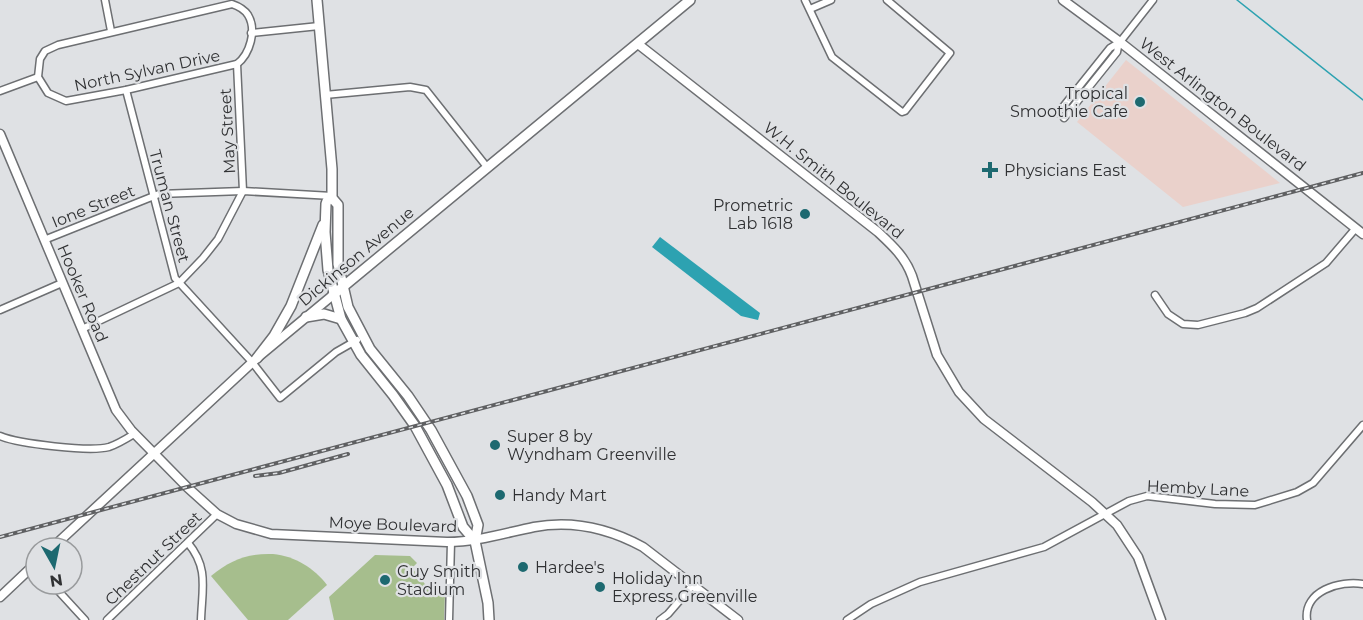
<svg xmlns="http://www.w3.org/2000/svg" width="1363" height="620" font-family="Montserrat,sans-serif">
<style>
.commercial{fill:#ead1cb}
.green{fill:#a6be8d}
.water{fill:#2da2b1}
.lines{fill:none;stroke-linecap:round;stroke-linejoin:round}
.stream{stroke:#2da2b1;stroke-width:1.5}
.street-casing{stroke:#6d6f72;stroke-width:9}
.secondary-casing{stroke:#6d6f72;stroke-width:11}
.primary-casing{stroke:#6d6f72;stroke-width:12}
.street{stroke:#fff;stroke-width:6}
.secondary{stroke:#fff;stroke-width:8}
.primary{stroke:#fff;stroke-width:9}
.rail-casing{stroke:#5f6062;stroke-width:4}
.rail{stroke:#dfe1e4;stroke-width:1.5;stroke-dasharray:4.5;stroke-linecap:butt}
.poi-dot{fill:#1d6970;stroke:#dfe1e4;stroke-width:2}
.labels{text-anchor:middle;stroke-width:4.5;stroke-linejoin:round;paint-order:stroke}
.street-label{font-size:16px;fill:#303133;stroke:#dfe1e4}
.poi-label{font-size:16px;fill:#303133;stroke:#dfe1e4;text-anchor:start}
</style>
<rect width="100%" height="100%" fill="#dfe1e4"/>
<path class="commercial" d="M1126,60L1280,183L1183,207L1077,122Z"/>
<g class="green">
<path d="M273,554C295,556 314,568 327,585L288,620H248L211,576C230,560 249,553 273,554Z"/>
<path d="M375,555L410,556L417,563L412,568L433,594L445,593L444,620H334L329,597Z"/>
</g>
<path class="water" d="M660,237L760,313L758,320L741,316L652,247Z"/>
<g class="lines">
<path class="stream" d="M1237,0L1363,100"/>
<defs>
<g id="street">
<path d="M105,0L111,31"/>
<path d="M805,0L832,57L902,112L905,111L950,53L887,0"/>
<path d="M232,4C238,6 244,9 248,15C257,30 250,54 237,64L126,90L66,101L48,93L38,77L40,59L45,51L58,45Z"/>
<path d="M810,9L831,0"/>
<path d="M251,33L319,26"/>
<path d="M126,90L175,278L252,362L280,398L336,352L357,340"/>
<path d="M0,91L38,77"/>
<path d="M325,95L410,87L426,90L487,167"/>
<path d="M1058,113L1110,48L1120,42L1153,0"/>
<path d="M1064,118L1117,52L1119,42"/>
<path d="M44,240L159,194L243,191L332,196"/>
<path d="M1155,295L1168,314L1183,324L1198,325L1245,313L1257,308L1326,263L1356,228"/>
<path d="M0,310L62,283"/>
<path d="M82,329L179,283L203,258L218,239L243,191L237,64"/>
<path d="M0,436C19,444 90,452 109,447C118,444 126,439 134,434"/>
<path d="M188,543C209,568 202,589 201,620"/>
<path d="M52,584L85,620"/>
<path d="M107,620L217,514"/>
<path d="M449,620L451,542"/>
<path d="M660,620L668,614L693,585"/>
<path d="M847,620L871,604L920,582L1044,547L1129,501L1147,496L1215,504L1255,505L1297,492L1313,483L1363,425"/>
<path d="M1307,620C1303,591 1340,580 1363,584"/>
</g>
<g id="secondary">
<path d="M1063,0L1120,42L1363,234"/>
<path d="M638,44L878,232C893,246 905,257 912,276L937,355L959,392L984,419L1092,502L1117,525L1138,557L1161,620"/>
<path d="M0,134L116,410L131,430L187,487L217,514L236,524L271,534L447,542C477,542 505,533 534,527C572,520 610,529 643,547L738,620"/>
<path d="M52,548L257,358L333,295"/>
<path d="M0,597L36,563"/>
</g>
<g id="primary">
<path d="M317,0L332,169V198L338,205V264L348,307L370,349L408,396L431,430L467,496L478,525L475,541L488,603L489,620"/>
<path d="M332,198L327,201L326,204L325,232L328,270L341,319L361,355L393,395L415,426L447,485L463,527L475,541"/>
<path d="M333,295L690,0"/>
<path d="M306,317L324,314L341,319"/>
<path d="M257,358L274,336L291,306L323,225"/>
</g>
</defs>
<use href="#street" class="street-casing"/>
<use href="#secondary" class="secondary-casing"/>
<use href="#primary" class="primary-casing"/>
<use href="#street" class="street"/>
<use href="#secondary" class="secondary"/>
<use href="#primary" class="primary"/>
<defs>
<g id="rail">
<path d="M255,476L279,473L348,454"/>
<path d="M0,537L1363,173"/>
</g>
</defs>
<use href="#rail" class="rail-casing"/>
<use href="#rail" class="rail"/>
</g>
<g class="poi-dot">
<circle cx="1140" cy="102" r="6"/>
<path d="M987 161h6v6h6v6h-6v6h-6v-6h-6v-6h6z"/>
<circle cx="805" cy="214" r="6"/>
<circle cx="495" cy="445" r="6"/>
<circle cx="500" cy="495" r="6"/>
<circle cx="523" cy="567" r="6"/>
<circle cx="385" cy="580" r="6"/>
<circle cx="600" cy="587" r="6"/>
</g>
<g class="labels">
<g class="street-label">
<text transform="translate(147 70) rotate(-12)" y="6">North Sylvan Drive</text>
<text transform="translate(1223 104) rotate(38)" y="6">West Arlington Boulevard</text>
<text transform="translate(227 131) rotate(-93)" y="6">May Street</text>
<text transform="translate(834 180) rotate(39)" y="6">W.H. Smith Boulevard</text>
<text transform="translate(93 206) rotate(-22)" y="6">Ione Street</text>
<text transform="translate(170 206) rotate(75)" y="6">Truman Street</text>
<text transform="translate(356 256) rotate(-40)" y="6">Dickinson Avenue</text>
<text transform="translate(83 293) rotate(67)" y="6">Hooker Road</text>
<text transform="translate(1198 488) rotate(3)" y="6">Hemby Lane</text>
<text transform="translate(393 524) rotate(2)" y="6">Moye Boulevard</text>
<text transform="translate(153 558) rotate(-44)" y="6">Chestnut Street</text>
</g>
<g class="poi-label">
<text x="1128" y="99" text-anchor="end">Tropical<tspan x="1128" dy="18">Smoothie Cafe</tspan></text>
<text x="1004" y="176">Physicians East</text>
<text x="793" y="211" text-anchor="end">Prometric<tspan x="793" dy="18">Lab 1618</tspan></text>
<text x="507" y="442">Super 8 by<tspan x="507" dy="18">Wyndham Greenville</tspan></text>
<text x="512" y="501">Handy Mart</text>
<text x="535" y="573">Hardee's</text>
<text x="397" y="577">Guy Smith<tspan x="397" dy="18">Stadium</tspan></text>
<text x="612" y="584">Holiday Inn<tspan x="612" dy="18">Express Greenville</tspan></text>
</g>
</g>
<g transform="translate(54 566) rotate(171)"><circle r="28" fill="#dfe1e4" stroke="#999b9d" stroke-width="1.5"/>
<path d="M0-4.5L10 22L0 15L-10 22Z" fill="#1d6970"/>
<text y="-9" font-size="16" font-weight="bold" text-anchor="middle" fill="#303133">N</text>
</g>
</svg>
